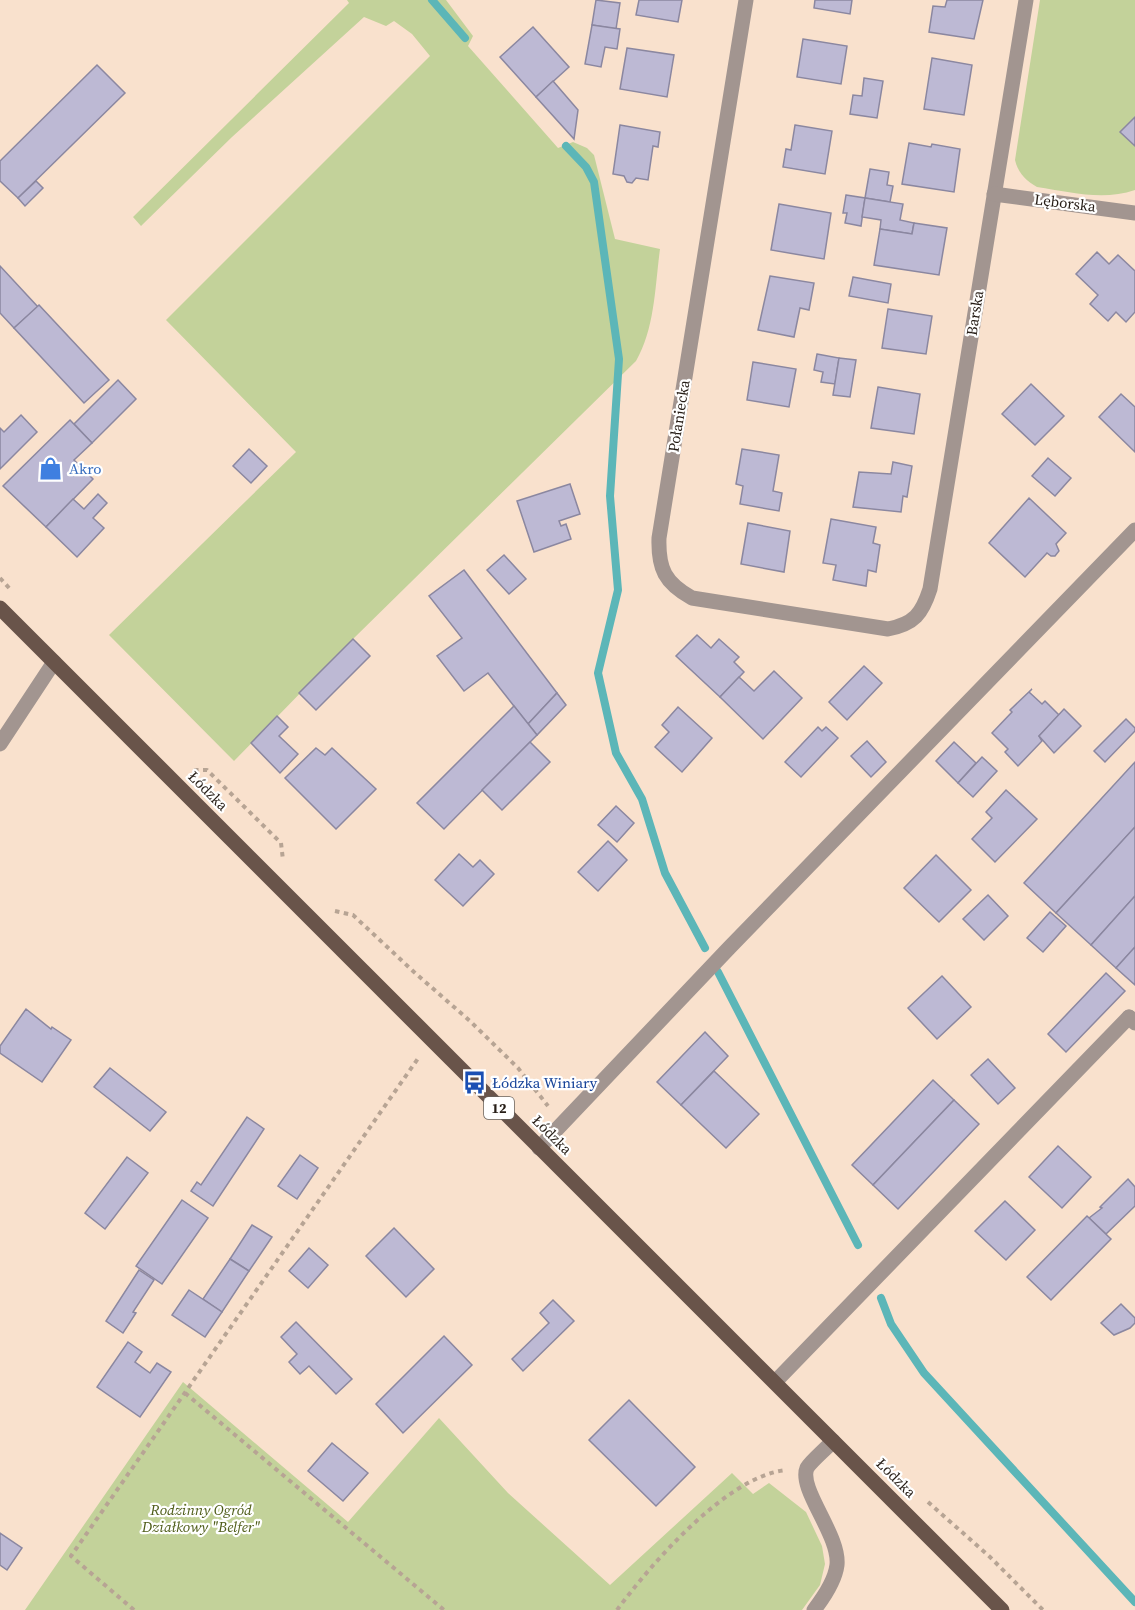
<svg xmlns="http://www.w3.org/2000/svg" width="1135" height="1610" font-family="'Source Serif 4',serif">
<style>
.green{fill:#c3d29a}
.lines{fill:none;stroke-linecap:round;stroke-linejoin:round}
.stream{stroke:#5cb6b8;stroke-width:8}
.building{fill:#bdb9d4;stroke:#8b87a0;stroke-width:1.5}
.path{stroke:#b7a494;stroke-width:4;stroke-dasharray:4.5 4.5;stroke-linecap:butt}
.lane{stroke:#a29590;stroke-width:15}
.street{stroke:#a29590;stroke-width:15}
.primary{stroke:#69544a;stroke-width:15}
.labels{text-anchor:middle;stroke-width:4.5;stroke-linejoin:round;paint-order:stroke}
.shield{fill:#fff;stroke:#67615c;stroke-width:1.5}
.shield-label{font-size:14px;font-weight:bold;fill:#261d16}
.street-label{font-size:15px;fill:#261d16;stroke:#fff}
.shop-label{font-size:15px;fill:#366cbe;stroke:#fff;text-anchor:start}
.transit-label{font-size:15px;fill:#164399;stroke:#fff;text-anchor:start}
.park-label{font-size:15px;font-style:italic;fill:#4f5d19;stroke:#fff}
</style>
<rect width="100%" height="100%" fill="#f9e1cd"/>
<g class="green">
<path d="M347,0H446L473,36L468,46L558,148L573,142L587,148L594,155L615,239L660,249C655,286 655,328 636,361L353,639L234,761L109,635L296,452L166,320L430,56L412,34L394,21L386,26L364,17L232,137L141,226L133,217L349,3Z"/>
<path d="M1040,0H1135V190C1103,201 1070,192 1037,187C1026,181 1018,173 1015,160Z"/>
<path d="M183,1382L348,1522L439,1418L508,1493L610,1585L732,1473L753,1494L769,1483L806,1512L822,1546L825,1564L820,1585L802,1610H25Z"/>
</g>
<g class="lines">
<g class="stream">
<path d="M432,0L465,38"/>
<path d="M566,146L586,167L594,182L619,359L610,496L618,590L598,673L616,753L642,799L665,873L705,948"/>
<path d="M718,972L858,1245"/>
<path d="M881,1298L891,1324L924,1373L1135,1602"/>
</g>
</g>
<g class="building">
<path d="M596,0L620,3L616,29L592,25Z"/>
<path d="M639,0H682L678,22L636,15Z"/>
<path d="M815,0H852L850,14L814,8Z"/>
<path d="M947,0H983L974,39L929,32L933,6L945,7Z"/>
<path d="M592,25L620,29L617,49L605,47L601,67L585,64Z"/>
<path d="M533,27L569,67L536,97L500,57Z"/>
<path d="M803,39L847,46L841,84L797,77Z"/>
<path d="M627,48L674,55L667,97L620,89Z"/>
<path d="M932,58L972,65L964,115L924,109Z"/>
<path d="M97,65L125,93L18,198L0,181V161Z"/>
<path d="M864,78L883,81L877,118L850,114L853,95L862,96Z"/>
<path d="M553,81L578,110L574,139L536,97Z"/>
<path d="M1135,117V146L1120,132Z"/>
<path d="M620,125L660,132L658,147L653,146L648,180L636,178L632,183L627,182L624,176L613,174Z"/>
<path d="M795,125L832,131L825,174L783,167L786,149L791,150Z"/>
<path d="M909,143L931,147L932,144L960,149L954,192L902,184Z"/>
<path d="M870,169L889,172L887,185L893,186L890,202L865,198Z"/>
<path d="M36,181L43,188L25,206L18,198Z"/>
<path d="M846,195L865,198L861,226L845,223L847,213H843Z"/>
<path d="M865,198L903,204L900,220L914,223L912,234L880,229L881,220L862,217Z"/>
<path d="M779,204L831,213L824,259L771,250Z"/>
<path d="M914,223L947,228L939,275L874,265L880,229L912,234Z"/>
<path d="M1097,252L1109,264L1118,255L1135,271V312L1126,322L1116,312L1108,321L1090,304L1098,295L1076,274Z"/>
<path d="M0,266L38,307L14,328L0,313Z"/>
<path d="M770,276L814,283L809,310L800,308L794,337L758,330Z"/>
<path d="M853,277L891,284L888,303L849,296Z"/>
<path d="M39,305L109,380L84,403L14,328Z"/>
<path d="M888,309L932,316L926,354L882,348Z"/>
<path d="M817,354L839,358L835,384L821,382L823,372L814,370Z"/>
<path d="M839,358L856,360L850,397L833,395Z"/>
<path d="M753,362L796,369L789,407L747,400Z"/>
<path d="M118,380L136,399L92,443L74,424Z"/>
<path d="M1031,384L1064,416L1035,445L1002,414Z"/>
<path d="M878,387L920,394L914,434L871,428Z"/>
<path d="M1121,394L1135,407V452L1099,417Z"/>
<path d="M21,415L37,432L0,469V428L4,432Z"/>
<path d="M70,420L92,443L74,460L93,479L46,527L3,486Z"/>
<path d="M249,449L267,466L251,483L233,466Z"/>
<path d="M742,449L779,455L773,491L782,493L779,511L740,504L743,486L736,484Z"/>
<path d="M1048,458L1071,478L1055,496L1032,476Z"/>
<path d="M893,462L912,466L907,497L903,496L901,512L853,507L859,472L891,474Z"/>
<path d="M570,484L580,514L559,521L561,526L566,524L571,539L534,552L517,501Z"/>
<path d="M98,494L107,503L93,518L104,528L77,557L46,527L73,499L84,509Z"/>
<path d="M1029,498L1066,533L1056,544L1059,551L1055,556H1051L1047,553L1025,577L989,543Z"/>
<path d="M831,519L876,527L873,543L880,545L876,572L868,570L866,586L833,580L836,565L823,563Z"/>
<path d="M748,523L790,531L784,572L741,564Z"/>
<path d="M504,555L526,579L509,594L487,570Z"/>
<path d="M464,570L557,693L528,724L488,673L464,691L437,656L462,638L429,596Z"/>
<path d="M697,635L711,648L719,639L739,657L734,662L744,672L720,697L676,656Z"/>
<path d="M353,639L370,656L316,710L299,693Z"/>
<path d="M864,666L882,683L847,720L829,702Z"/>
<path d="M774,671L802,698L763,739L720,697L739,677L754,691Z"/>
<path d="M1032,689L1029,692L1042,704L1045,701L1059,715L1039,736L1042,741L1018,766L1005,752L1008,749L992,733L1012,712L1010,710Z"/>
<path d="M557,693L566,705L537,735L528,724Z"/>
<path d="M514,706L537,735L444,829L417,803Z"/>
<path d="M678,707L712,738L682,772L655,747L669,732L662,725Z"/>
<path d="M1064,709L1081,726L1054,753L1039,736Z"/>
<path d="M277,716L288,727L279,736L298,754L280,773L251,743Z"/>
<path d="M1126,719L1135,728V731L1105,762L1094,751Z"/>
<path d="M818,727L822,731L826,727L838,738L801,777L785,762Z"/>
<path d="M867,741L886,762L871,777L851,756Z"/>
<path d="M530,742L550,762L502,810L482,790Z"/>
<path d="M954,742L976,763L958,783L936,761Z"/>
<path d="M316,748L325,755L332,748L376,789L336,829L285,778Z"/>
<path d="M982,757L997,771L973,797L958,783Z"/>
<path d="M1135,762V827L1056,913L1024,883Z"/>
<path d="M1006,790L1037,819L995,862L972,839L992,818L986,812Z"/>
<path d="M616,806L634,823L617,842L598,825Z"/>
<path d="M1135,827V896L1091,945L1056,913Z"/>
<path d="M608,841L627,860L598,891L578,872Z"/>
<path d="M459,854L473,867L480,860L494,874L463,906L435,880Z"/>
<path d="M936,855L971,890L939,922L904,888Z"/>
<path d="M988,895L1008,916L984,940L963,919Z"/>
<path d="M1135,896V947L1116,968L1091,945Z"/>
<path d="M1050,912L1066,926L1043,952L1027,938Z"/>
<path d="M1135,947V985L1116,968Z"/>
<path d="M1106,973L1125,991L1066,1052L1048,1034Z"/>
<path d="M942,976L971,1007L937,1039L908,1008Z"/>
<path d="M26,1009L51,1029L52,1027L71,1040L42,1082L0,1053V1046Z"/>
<path d="M705,1032L728,1056L681,1105L657,1082Z"/>
<path d="M988,1059L1015,1088L998,1104L971,1075Z"/>
<path d="M110,1068L166,1112L150,1131L94,1087Z"/>
<path d="M714,1071L759,1114L726,1148L681,1105Z"/>
<path d="M933,1080L954,1100L873,1185L852,1165Z"/>
<path d="M954,1100L979,1124L898,1209L873,1185Z"/>
<path d="M247,1117L264,1129L213,1206L191,1191L197,1182L201,1185Z"/>
<path d="M1058,1146L1091,1177L1062,1208L1029,1177Z"/>
<path d="M300,1155L318,1168L297,1199L278,1186Z"/>
<path d="M127,1157L148,1173L105,1229L85,1213Z"/>
<path d="M1128,1179L1135,1187V1206L1106,1234L1089,1218L1102,1208L1100,1207Z"/>
<path d="M182,1200L208,1218L162,1284L136,1266Z"/>
<path d="M1005,1201L1035,1230L1006,1260L975,1231Z"/>
<path d="M1087,1216L1111,1239L1051,1300L1027,1277Z"/>
<path d="M252,1225L272,1237L249,1271L230,1259Z"/>
<path d="M394,1228L434,1269L406,1297L366,1256Z"/>
<path d="M309,1248L328,1265L308,1288L289,1271Z"/>
<path d="M230,1259L249,1271L222,1312L203,1299Z"/>
<path d="M139,1270L154,1280L133,1312L136,1313L123,1333L106,1321Z"/>
<path d="M189,1290L222,1312L205,1337L172,1315Z"/>
<path d="M553,1300L574,1321L523,1371L512,1359L549,1323L540,1313Z"/>
<path d="M1121,1304L1135,1318V1323L1130,1328L1114,1335L1101,1323Z"/>
<path d="M296,1322L352,1379L336,1394L309,1366L300,1374L289,1362L297,1354L281,1337Z"/>
<path d="M444,1336L472,1365L403,1433L376,1404Z"/>
<path d="M128,1342L142,1352L135,1362L150,1373L157,1363L171,1372L140,1417L97,1387Z"/>
<path d="M629,1400L695,1467L656,1506L589,1440Z"/>
<path d="M332,1443L368,1473L343,1501L308,1471Z"/>
<path d="M0,1533L22,1548L7,1570L0,1565Z"/>
</g>
<g class="lines">
<g class="path">
<path d="M0,578L10,589"/>
<path d="M194,770H207L281,843L283,860"/>
<path d="M335,911L353,915L414,972L470,1021L518,1068L548,1106"/>
<path d="M185,1393L444,1610"/>
<path d="M928,1502L990,1557L1043,1610"/>
<path d="M134,1610L71,1556L419,1057"/>
<path d="M617,1610C651,1564 727,1476 786,1470"/>
</g>
<g class="lane">
<path d="M0,744L54,662"/>
<path d="M539,1148L729,948L1135,530"/>
<path d="M775,1382L1129,1017"/>
<path d="M814,1610C824,1597 835,1581 837,1565C840,1535 798,1489 807,1468C811,1461 827,1448 833,1441"/>
</g>
<g class="street">
<path d="M746,0L659,538C658,569 665,583 692,598L888,629C914,624 922,614 930,589L1026,0"/>
<path d="M994,194L1135,213"/>
<path d="M1129,1017L1135,1023"/>
</g>
<path class="primary" d="M0,608L1002,1610"/>
</g>
<defs>
<symbol id="shop-bare" viewBox="-9 -9 18 18"><path d="M-5-2.5h2.3a2.7 3.5 0 0 1 5.4 0H5L5.5 6h-11ZM-1.5-2.5h3a1.5 2.3 0 0 0-3 0Z" fill="#3f7fe0" stroke="#fff" stroke-width="2.5" paint-order="stroke"/></symbol>
<symbol id="bus-bare" viewBox="-9 -9 18 18"><path d="M-5-6H5V4H4V6H2V4H-2V6H-4V4H-5ZM-3.5-4V0h7V-4ZM-3.5 1.2v1.5H-2V1.2ZM2 1.2v1.5H3.5V1.2Z" fill="#1a4fb4" stroke="#fff" stroke-width="2.5" paint-order="stroke"/></symbol>
</defs>
<g fill-rule="evenodd">
<use href="#shop-bare" x="34" y="452" width="33" height="33"/>
<use href="#bus-bare" x="458" y="1066" width="33" height="33"/>
</g>
<g class="labels">
<rect class="shield" x="484" y="1097" width="30" height="22" rx="4.5"/>
<g class="shield-label">
<text x="499" y="1113">12</text>
</g>
<g class="street-label">
<text transform="translate(1065 203) rotate(7)" y="5">Lęborska</text>
<text transform="translate(975 313) rotate(-81)" y="5">Barska</text>
<text transform="translate(679 416) rotate(-81)" y="5">Połaniecka</text>
<text transform="translate(208 791) rotate(45)" y="5">Łódzka</text>
<text transform="translate(552 1135) rotate(45)" y="5">Łódzka</text>
<text transform="translate(896 1478) rotate(45)" y="5">Łódzka</text>
</g>
<g class="shop-label">
<text x="69" y="474">Akro</text>
</g>
<g class="transit-label">
<text x="492" y="1088">Łódzka Winiary</text>
</g>
<g class="park-label">
<text x="201" y="1515">Rodzinny Ogród<tspan x="201" dy="17">Działkowy "Belfer"</tspan></text>
</g>
</g>
</svg>
